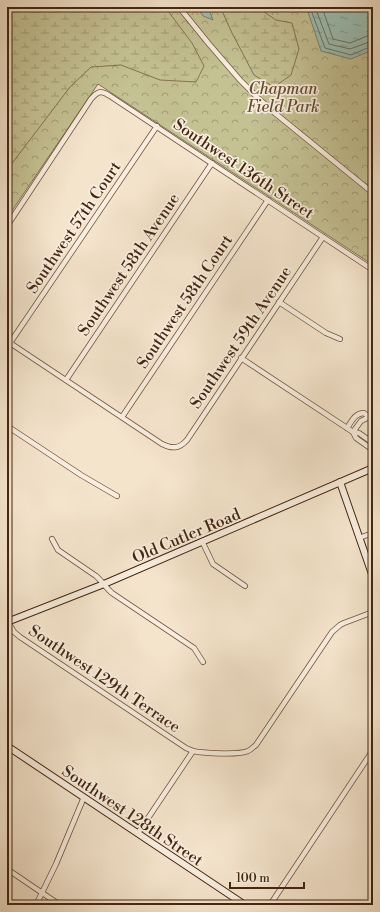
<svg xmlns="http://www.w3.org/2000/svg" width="380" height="912" font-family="'Libre Bodoni',serif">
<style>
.forest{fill:url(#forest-crowns);stroke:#847452}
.wetland{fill:url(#wetland-marsh);stroke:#847452}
.water{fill:url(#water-ripples);stroke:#798273}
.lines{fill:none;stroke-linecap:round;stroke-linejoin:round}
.shore{stroke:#707262;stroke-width:1}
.street-casing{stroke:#705640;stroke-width:6}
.secondary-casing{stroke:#442611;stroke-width:8}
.street{stroke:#f8edde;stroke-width:4.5}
.secondary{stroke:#f8edde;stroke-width:6}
.labels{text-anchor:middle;stroke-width:3.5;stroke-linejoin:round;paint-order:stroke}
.park-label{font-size:16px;font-style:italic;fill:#644d31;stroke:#f8edde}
.street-label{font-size:16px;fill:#442611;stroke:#f8edde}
</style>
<defs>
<pattern id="forest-crowns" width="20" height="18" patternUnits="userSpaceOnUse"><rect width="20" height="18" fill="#c4c192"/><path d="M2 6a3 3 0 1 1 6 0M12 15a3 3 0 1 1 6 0" fill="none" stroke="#a19d76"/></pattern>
<pattern id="wetland-marsh" width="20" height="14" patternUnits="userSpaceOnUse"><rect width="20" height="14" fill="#c4c192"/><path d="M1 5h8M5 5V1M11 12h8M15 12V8" fill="none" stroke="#a19d76"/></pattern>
<pattern id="water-ripples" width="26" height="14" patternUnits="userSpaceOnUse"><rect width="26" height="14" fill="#9cbfb4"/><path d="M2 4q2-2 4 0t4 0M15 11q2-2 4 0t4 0" fill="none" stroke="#819b91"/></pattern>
</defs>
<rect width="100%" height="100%" fill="#f4e4cc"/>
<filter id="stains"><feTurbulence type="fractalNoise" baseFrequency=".005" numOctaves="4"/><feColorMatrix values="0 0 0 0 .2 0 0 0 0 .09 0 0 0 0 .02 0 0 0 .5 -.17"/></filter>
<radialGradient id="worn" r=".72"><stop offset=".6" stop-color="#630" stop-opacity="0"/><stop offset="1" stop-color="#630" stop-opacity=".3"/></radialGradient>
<path class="forest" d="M7,7H373V265L98,84L7,218Z"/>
<g class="wetland">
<path d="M7,7H165L192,43L204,66L196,82L160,80L121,65L91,67L70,87L7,170Z"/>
<path d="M218,7H263L264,12L276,20L292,23L299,49L291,75L274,87L254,75L232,33L223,13Z"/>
</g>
<g class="water">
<path d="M197,7H208L213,20L203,16Z"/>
<path d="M296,7H373V50L351,59L321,51L308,12Z"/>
</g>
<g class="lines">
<g class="shore">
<path d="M306,7L311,10L325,48L351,55L370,47L373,46"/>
<path d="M315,7L329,44L350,49L369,42L373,41"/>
<path d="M322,7L333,39L350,43L367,36L373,35"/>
</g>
<defs>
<g id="street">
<path d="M179,7L209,44L240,80L259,99L276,114L373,193"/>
<path d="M7,226L91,99C98,91 101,90 110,96L373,270"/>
<path d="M279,302L326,333L340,339"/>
<path d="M7,341L162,444C172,449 179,449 187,440L323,237"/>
<path d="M10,343L157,126"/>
<path d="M241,358L353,432L359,433L373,443"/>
<path d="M66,380L212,163"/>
<path d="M122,417L268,200"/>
<path d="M7,426L81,475L117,496"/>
<path d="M347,428C352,421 355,413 364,413L369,417L373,418"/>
<path d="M353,432L356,438L373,450"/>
<path d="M353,432L361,421L369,417"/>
<path d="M359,538L373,533"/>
<path d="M52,539L58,550L96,576C102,581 106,588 112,593L194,648L203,662"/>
<path d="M202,541L213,564L245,586"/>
<path d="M8,622L14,632L20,637L186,748L193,751L198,752C209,753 239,755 248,751C251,750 253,747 256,745L332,632L340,625L344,623L373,612"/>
<path d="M138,833L193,751"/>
<path d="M7,869L60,905"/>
<path d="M36,905L56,864L84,797"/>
<path d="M270,905L373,750"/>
</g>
<g id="secondary">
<path d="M340,482L373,577"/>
<path d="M7,622L104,584L373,468"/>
<path d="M7,746L245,905"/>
</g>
</defs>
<use href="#street" class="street-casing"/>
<use href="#secondary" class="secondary-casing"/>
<use href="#street" class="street"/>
<use href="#secondary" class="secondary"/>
</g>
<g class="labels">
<g class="park-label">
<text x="283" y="94">Chapman<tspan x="283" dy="18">Field Park</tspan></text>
</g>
<g class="street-label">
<text transform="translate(244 168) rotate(34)" y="6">Southwest 136th Street</text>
<text transform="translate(73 227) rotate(-56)" y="6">Southwest 57th Court</text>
<text transform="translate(128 264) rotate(-56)" y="6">Southwest 58th Avenue</text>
<text transform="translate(184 301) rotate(-56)" y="6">Southwest 58th Court</text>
<text transform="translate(240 337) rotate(-56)" y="6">Southwest 59th Avenue</text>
<text transform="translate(186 535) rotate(-23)" y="6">Old Cutler Road</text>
<text transform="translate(105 678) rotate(34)" y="6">Southwest 129th Terrace</text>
<text transform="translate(133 815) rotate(34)" y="6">Southwest 128th Street</text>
</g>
</g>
<rect width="380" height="912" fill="none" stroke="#f4e4cc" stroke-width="24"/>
<rect x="8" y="8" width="364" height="896" fill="none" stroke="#442611" stroke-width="2"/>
<rect x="12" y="12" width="356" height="888" fill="none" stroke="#442611"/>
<path d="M230 882v6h74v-6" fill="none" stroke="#442611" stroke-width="2"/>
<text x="236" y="882" font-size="12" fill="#442611" stroke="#f8edde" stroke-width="3" paint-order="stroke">100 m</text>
<rect width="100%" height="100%" filter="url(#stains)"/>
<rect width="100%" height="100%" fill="url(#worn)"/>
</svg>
